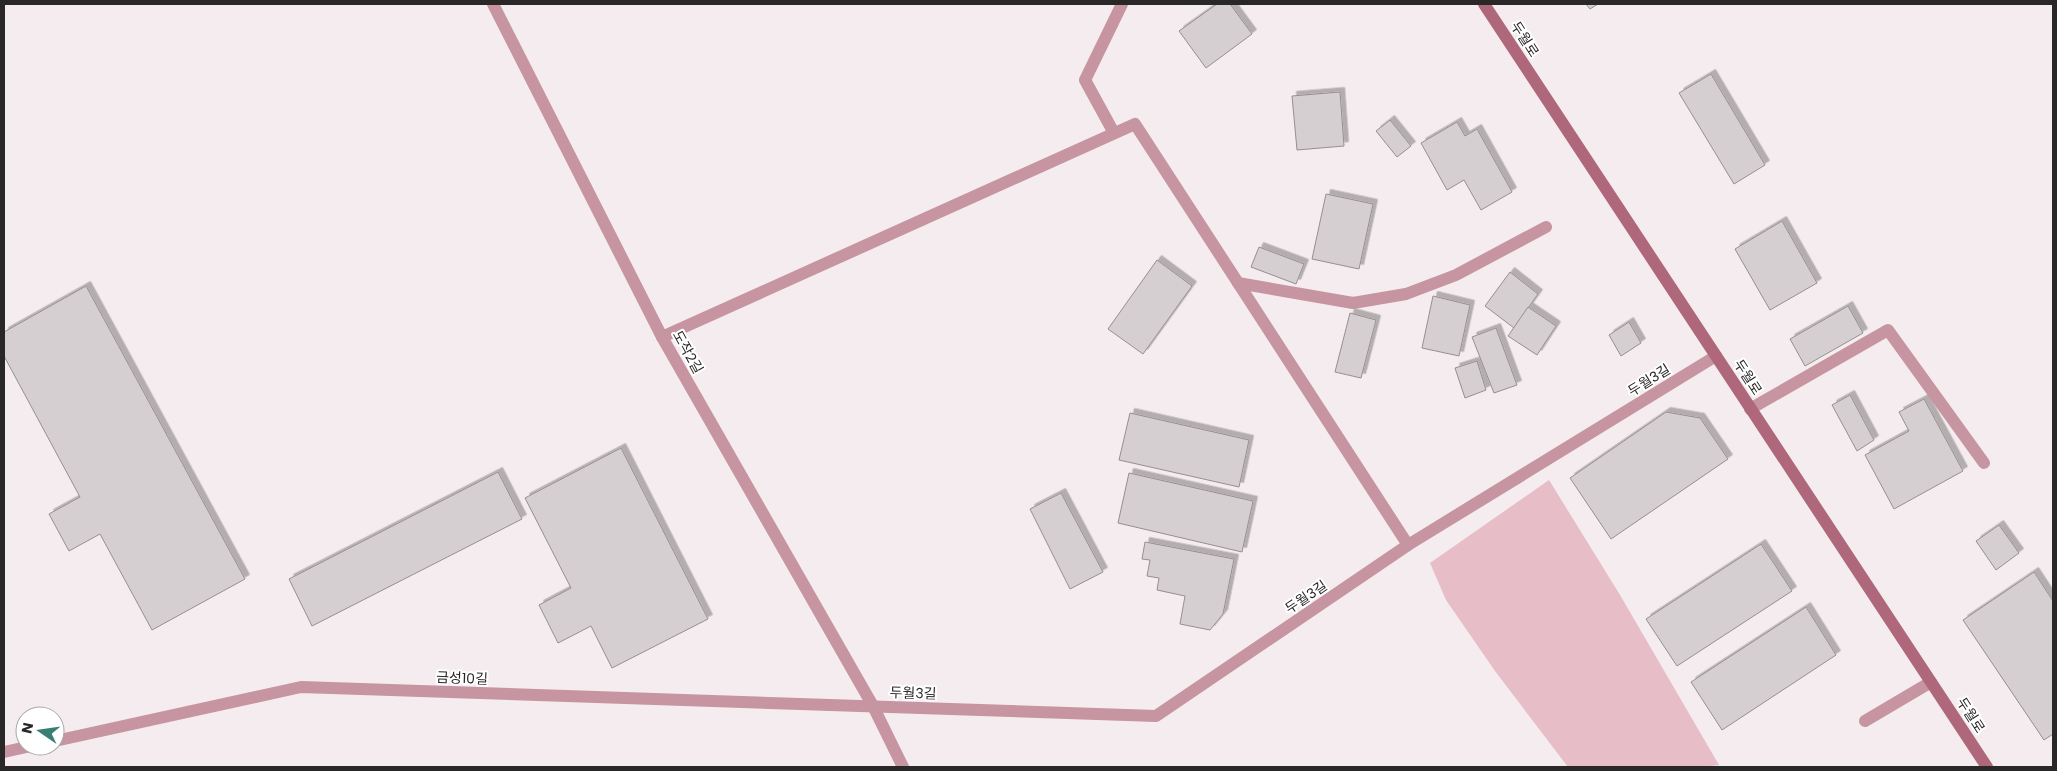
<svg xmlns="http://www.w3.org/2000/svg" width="2057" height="771" font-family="Poppins,'Noto Sans KR',sans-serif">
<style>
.green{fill:#e7bdc7}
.building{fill:#d6cfd1;stroke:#958f90;filter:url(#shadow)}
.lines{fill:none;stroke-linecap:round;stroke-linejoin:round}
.service{stroke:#c794a1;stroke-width:12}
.minor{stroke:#c794a1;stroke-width:12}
.secondary{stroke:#af677b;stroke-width:12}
.labels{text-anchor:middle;stroke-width:4;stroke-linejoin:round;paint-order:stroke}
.street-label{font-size:14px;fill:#2a2728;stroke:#fff}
</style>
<defs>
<filter id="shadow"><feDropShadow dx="4.5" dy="-4.5" stdDeviation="0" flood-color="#0004"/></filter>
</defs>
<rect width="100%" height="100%" fill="#f4ecee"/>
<path class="green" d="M1549,480L1620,595L1719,765L1703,767H1568L1495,671L1446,600L1430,563Z"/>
<g class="building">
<path d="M1217,4H1230L1252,34L1206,68L1179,31Z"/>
<path d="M1586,4H1598L1590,9Z"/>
<path d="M1711,74L1765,165L1734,184L1679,93Z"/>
<path d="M1340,92L1344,146L1297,150L1292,96Z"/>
<path d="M1390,120L1411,146L1397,157L1376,131Z"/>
<path d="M1457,122L1465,136L1477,129L1512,192L1481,210L1464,180L1447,190L1421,143Z"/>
<path d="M1326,194L1373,204L1359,269L1312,259Z"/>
<path d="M1782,221L1817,283L1770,310L1735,249Z"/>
<path d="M1259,247L1304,264L1296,284L1251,267Z"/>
<path d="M1157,260L1192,286L1143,354L1108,329Z"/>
<path d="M1510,272L1538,294L1514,328L1485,306Z"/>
<path d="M86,286L245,579L152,630L100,534L69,551L49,514L80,497L4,356V332Z"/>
<path d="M1433,296L1470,305L1459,356L1422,348Z"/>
<path d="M1848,306L1863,333L1805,366L1790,339Z"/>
<path d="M1528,307L1556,326L1537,355L1508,336Z"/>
<path d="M1350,313L1376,320L1361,378L1335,372Z"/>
<path d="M1629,322L1641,343L1621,356L1609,335Z"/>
<path d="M1496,328L1517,385L1494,393L1472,337Z"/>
<path d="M1477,361L1486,390L1465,398L1455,368Z"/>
<path d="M1850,395L1874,440L1857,451L1832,405Z"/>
<path d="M1924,399L1963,471L1894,509L1865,455L1909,431L1899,412Z"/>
<path d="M1666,412L1700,418L1728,459L1611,539L1570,478Z"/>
<path d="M1130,413L1249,440L1239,487L1119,460Z"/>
<path d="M621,448L708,619L612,668L591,626L558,643L539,605L571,588L525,498Z"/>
<path d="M498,472L522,519L312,626L289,579Z"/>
<path d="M1129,473L1253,501L1242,552L1118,523Z"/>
<path d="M1061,493L1103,572L1070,589L1030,509Z"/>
<path d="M1999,525L2019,553L1996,570L1976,541Z"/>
<path d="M1145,542L1234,559L1223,614L1210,630L1180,624L1185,596L1157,590L1159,578L1147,576L1150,560L1142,559Z"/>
<path d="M1761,544L1792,591L1677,666L1646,619Z"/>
<path d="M2034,572L2053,601V734L2044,740L1963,620Z"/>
<path d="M1806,607L1836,655L1722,730L1691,682Z"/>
</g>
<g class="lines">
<g class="service">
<path d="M1114,133L1085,80L1122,4"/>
<path d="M1238,283L1353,303L1406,294L1456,275L1546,227"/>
<path d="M662,337L1135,124L1408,545"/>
<path d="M1750,409L1888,330L1984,463"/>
<path d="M1865,721L1931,682"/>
</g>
<g class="minor">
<path d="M493,4L662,337L873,706L903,767"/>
<path d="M55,741L301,687L1156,716L1408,545L1716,356"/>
<path d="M4,752L31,746"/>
</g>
<path class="secondary" d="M1484,4L1987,767"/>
</g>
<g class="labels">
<g class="street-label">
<text transform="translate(1525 39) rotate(57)" y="5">두월로</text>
<text transform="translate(688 352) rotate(61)" y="5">도작2길</text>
<text transform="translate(1748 377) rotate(57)" y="5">두월로</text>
<text transform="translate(1649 380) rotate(-32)" y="5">두월3길</text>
<text transform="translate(1306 597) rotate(-34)" y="5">두월3길</text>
<text transform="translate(462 678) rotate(2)" y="5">금성10길</text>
<text transform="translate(913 693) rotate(2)" y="5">두월3길</text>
<text transform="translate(1971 715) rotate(57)" y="5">두월로</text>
</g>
</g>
<rect width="2057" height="771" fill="none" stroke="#2a2728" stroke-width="10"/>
<g transform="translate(40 731) rotate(283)"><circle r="24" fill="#ffffff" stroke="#aaa9a9"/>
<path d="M0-4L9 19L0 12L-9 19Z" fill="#397e73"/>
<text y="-8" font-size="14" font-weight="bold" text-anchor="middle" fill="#2a2728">N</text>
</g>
</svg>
